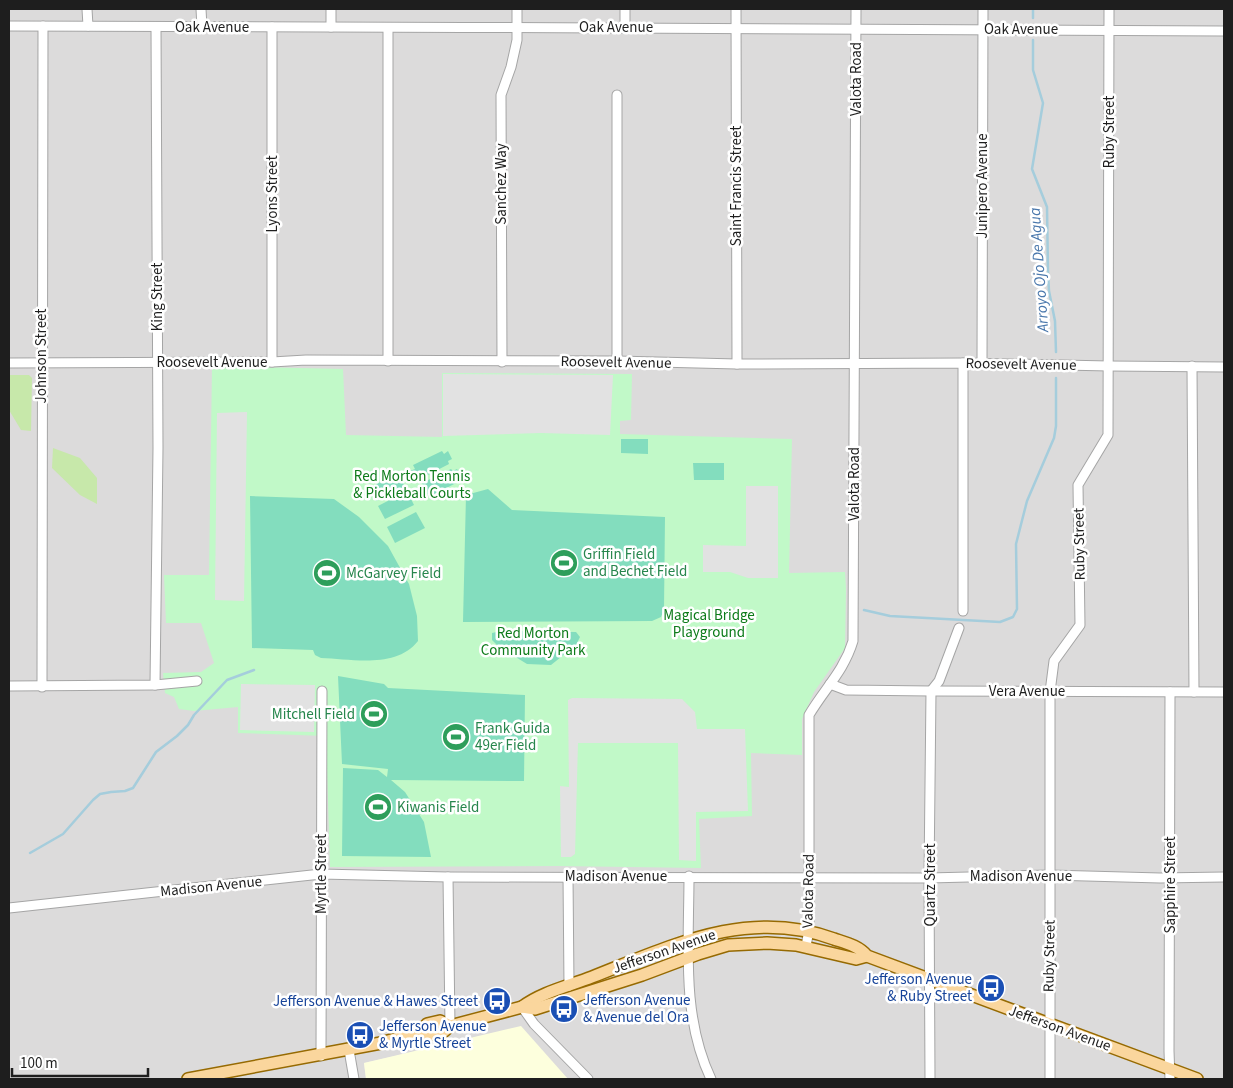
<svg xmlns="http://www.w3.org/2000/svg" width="1233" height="1088" font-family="'Source Sans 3',sans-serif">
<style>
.residential{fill:#dcdbdb}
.education{fill:#fdffdd}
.grass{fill:#c7e8aa}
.park{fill:#c1f9c8}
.pitch{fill:#83ddbe}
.parking{fill:#e2e2e2}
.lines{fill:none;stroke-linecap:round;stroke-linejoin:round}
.stream{stroke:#a5cddc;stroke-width:2.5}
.minor-casing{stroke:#a5a5a5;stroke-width:11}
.major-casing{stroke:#966a02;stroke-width:14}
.minor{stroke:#fff;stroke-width:9}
.major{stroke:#fad69d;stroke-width:11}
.labels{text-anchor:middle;stroke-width:5;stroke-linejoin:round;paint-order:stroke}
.street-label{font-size:15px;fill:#1e1e1e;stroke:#fff}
.park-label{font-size:15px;fill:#0d7b1a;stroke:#fff}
.leisure-label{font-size:15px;fill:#27864d;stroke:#fff;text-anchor:start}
.transit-label{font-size:15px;fill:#164399;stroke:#fff;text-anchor:end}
.water-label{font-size:16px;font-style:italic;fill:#4b78ac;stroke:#fff}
</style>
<rect width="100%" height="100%" fill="#efece4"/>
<path class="residential" d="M9,9H1224V1079H568L558,1069L431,1048L364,1063L366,1079H9Z"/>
<path class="education" d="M521,1026L568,1079H366L364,1063Z"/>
<g class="grass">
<path d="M9,375H29L32,378L31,431L21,430L9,410Z"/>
<path d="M53,448L80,458L97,478V504L80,495L52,468Z"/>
</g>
<path class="park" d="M212,366L343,369L346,435L442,437V373L632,374L631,420L620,421V434L792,439L789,573L845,572L846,589L845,648L814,692L802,719V755L751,753L752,816L699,819L701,868L559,866L330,867L326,736L238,733V707L194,711L179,709L174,697L165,693L163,673L201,672L214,663L201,623H166L164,575H209Z"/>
<g class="pitch">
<path d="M621,439H648V454L621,453Z"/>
<path d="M442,451L444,454L448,451L452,459L448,461L449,464L420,479L418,476L414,478L410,471L415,469L413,465Z"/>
<path d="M693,463H724V480H694Z"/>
<path d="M451,469L453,471L457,469L461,476L456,479L458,482L429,497L428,494L423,496L420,488L424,486L422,483Z"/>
<path d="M398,473L405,487L376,501L369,488Z"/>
<path d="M488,489L512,510L665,517L664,609L661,617L652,621L463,622L466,495Z"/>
<path d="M407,491L414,505L385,519L378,506Z"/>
<path d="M250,496L334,499L359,517L388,546L409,584L417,616L418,641C396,669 352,659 321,658L315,655L313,650L252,648Z"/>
<path d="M416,512L425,528L395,543L387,527Z"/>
<path d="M501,631L576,632L580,637L576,645L551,665L527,664L498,646L492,640V633Z"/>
<path d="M338,676L384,684L388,688L525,695L524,781L391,780L405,792L424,822L431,857L342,856L343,768L378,770L387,777L388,769L342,764Z"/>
</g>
<g class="parking">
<path d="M443,374L613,375L610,435L541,433L443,436Z"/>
<path d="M247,412L244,601L215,600L217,413Z"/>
<path d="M746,486H778V578H748L730,572H703V545L746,546Z"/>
<path d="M241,684L315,685L314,732L240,730Z"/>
<path d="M572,698L682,699L695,712L697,729H745L748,811L696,812V861L679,860L678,743H578L575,854L571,857H561L560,786L569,787L568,700Z"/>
</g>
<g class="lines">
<g class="stream">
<path d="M1033,9V18"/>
<path d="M1033,40V70L1043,103L1032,169L1047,207L1048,272L1049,291L1055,321L1056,352"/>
<path d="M864,610L890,616L1000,622L1013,617L1017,609L1016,544L1027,501L1054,438L1056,426V378"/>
<path d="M30,853L63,834L93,800L100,794L111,792L125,791L133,788L156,752L177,736L188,725L194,715L227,680L254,670"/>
</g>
<defs>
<g id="minor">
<path d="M87,9L88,26"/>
<path d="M201,9L202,27"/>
<path d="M331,9V27"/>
<path d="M625,9V27"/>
<path d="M736,9L737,364"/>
<path d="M9,26C414,28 819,27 1224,31"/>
<path d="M388,361V28"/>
<path d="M617,361V95"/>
<path d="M272,362V27"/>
<path d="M502,362L501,95L511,67L517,40V9"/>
<path d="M9,363L272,362L306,360L617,361L737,364L963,363L1109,366L1224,367"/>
<path d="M982,363L983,9"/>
<path d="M1192,366L1194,692"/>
<path d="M963,611V363"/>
<path d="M830,684L846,690L931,691L1224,692"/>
<path d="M155,685L158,448L156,28"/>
<path d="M9,686L155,685L197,681"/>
<path d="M42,687L43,26"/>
<path d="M568,876L569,986"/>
<path d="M689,876C689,944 681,1016 711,1079"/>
<path d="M448,877L450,1026"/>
<path d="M9,908L321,874L448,877L929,878L1050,875L1160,878L1224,877"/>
<path d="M806,946L809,930V715C825,688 844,671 853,641L856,9"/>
<path d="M522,1007L534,1024L588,1079"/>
<path d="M349,1050L354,1079"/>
<path d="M321,1056L322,691"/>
<path d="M930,1079L929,878L931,691L939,681L959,628"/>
<path d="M1050,1079V692L1054,661L1080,625L1078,485L1108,435L1109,9"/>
<path d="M1170,1079L1169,1051L1170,692"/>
</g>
<g id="major">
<path d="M522,1007C542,992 569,986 592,977C671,946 749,907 834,939C846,943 859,946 867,956L1197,1079"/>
<path d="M423,1031L428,1035L443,1032L450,1026L522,1007L535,1009L642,975L698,954L728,945L767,943L796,945L856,959L867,956"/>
<path d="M188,1079L381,1043L423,1031L427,1024L440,1021L450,1026"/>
</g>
</defs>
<use href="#minor" class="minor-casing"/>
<use href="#major" class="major-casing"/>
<use href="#minor" class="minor"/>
<use href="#major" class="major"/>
</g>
<defs>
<symbol id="stadium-disc" viewBox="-11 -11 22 22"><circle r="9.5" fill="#2e9e5b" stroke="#fff"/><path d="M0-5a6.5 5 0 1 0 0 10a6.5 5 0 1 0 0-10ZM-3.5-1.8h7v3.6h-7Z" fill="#fff"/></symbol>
<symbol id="bus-disc" viewBox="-11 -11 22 22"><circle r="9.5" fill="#1a4fb4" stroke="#fff"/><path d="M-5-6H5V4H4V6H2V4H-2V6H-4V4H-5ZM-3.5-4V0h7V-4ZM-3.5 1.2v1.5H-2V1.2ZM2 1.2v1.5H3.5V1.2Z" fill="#fff"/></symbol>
</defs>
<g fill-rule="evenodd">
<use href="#stadium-disc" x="548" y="547" width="32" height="32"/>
<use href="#stadium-disc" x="311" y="557" width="32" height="32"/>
<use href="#stadium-disc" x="358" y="698" width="32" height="32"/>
<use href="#stadium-disc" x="440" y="721" width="32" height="32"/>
<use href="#stadium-disc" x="362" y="791" width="32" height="32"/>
<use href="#bus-disc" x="975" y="972" width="32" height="32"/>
<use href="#bus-disc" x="481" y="985" width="32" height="32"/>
<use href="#bus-disc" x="548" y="993" width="32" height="32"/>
<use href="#bus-disc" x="344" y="1019" width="32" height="32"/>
</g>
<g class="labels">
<g class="street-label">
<text x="212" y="32">Oak Avenue</text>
<text x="616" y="32">Oak Avenue</text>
<text x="1021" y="34">Oak Avenue</text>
<text transform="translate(856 79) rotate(-90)" y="5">Valota Road</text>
<text transform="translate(1109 132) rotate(-90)" y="5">Ruby Street</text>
<text transform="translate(501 184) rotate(-90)" y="5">Sanchez Way</text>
<text transform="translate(736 186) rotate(-90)" y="5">Saint Francis Street</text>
<text transform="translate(982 186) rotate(-90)" y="5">Junipero Avenue</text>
<text transform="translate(272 194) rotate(-90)" y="5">Lyons Street</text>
<text transform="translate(157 297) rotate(-90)" y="5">King Street</text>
<text transform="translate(41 356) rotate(-90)" y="5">Johnson Street</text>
<text x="212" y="367">Roosevelt Avenue</text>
<text transform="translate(616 362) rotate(1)" y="5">Roosevelt Avenue</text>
<text transform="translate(1021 364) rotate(1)" y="5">Roosevelt Avenue</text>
<text transform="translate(854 484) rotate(-90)" y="5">Valota Road</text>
<text transform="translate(1079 544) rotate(-91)" y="5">Ruby Street</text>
<text x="1027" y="696">Vera Avenue</text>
<text transform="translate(321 874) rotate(-90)" y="5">Myrtle Street</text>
<text x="616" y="881">Madison Avenue</text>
<text x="1021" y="881">Madison Avenue</text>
<text transform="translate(930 885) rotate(-90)" y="5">Quartz Street</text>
<text transform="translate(1170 885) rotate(-90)" y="5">Sapphire Street</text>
<text transform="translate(211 886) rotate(-6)" y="5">Madison Avenue</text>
<text transform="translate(808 891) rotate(-89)" y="5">Valota Road</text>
<text transform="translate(664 951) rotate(-19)" y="5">Jefferson Avenue</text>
<text transform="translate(1049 956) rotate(-89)" y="5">Ruby Street</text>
<text transform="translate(1060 1028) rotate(20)" y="5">Jefferson Avenue</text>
</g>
<g class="park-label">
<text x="412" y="481">Red Morton Tennis<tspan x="412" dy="17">&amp; Pickleball Courts</tspan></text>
<text x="709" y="620">Magical Bridge<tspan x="709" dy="17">Playground</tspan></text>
<text x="533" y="638">Red Morton<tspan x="533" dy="17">Community Park</tspan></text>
</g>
<g class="leisure-label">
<text x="583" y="559">Griffin Field<tspan x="583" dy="17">and Bechet Field</tspan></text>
<text x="346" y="578">McGarvey Field</text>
<text x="355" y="719" text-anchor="end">Mitchell Field</text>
<text x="475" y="733">Frank Guida<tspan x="475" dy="17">49er Field</tspan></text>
<text x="397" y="812">Kiwanis Field</text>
</g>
<g class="transit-label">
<text x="972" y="984">Jefferson Avenue<tspan x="972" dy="17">&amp; Ruby Street</tspan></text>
<text x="583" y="1005" text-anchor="start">Jefferson Avenue<tspan x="583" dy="17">&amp; Avenue del Ora</tspan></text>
<text x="478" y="1006">Jefferson Avenue &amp; Hawes Street</text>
<text x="379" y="1031" text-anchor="start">Jefferson Avenue<tspan x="379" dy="17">&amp; Myrtle Street</tspan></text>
</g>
<g class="water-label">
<text transform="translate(1038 270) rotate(-94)" y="6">Arroyo Ojo De Agua</text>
</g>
</g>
<rect width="1233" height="1088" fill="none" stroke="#1e1e1e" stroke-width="20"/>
<path d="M12 1068v8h136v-8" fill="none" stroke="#1e1e1e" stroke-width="2.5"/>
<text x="20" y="1068" font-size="15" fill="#1e1e1e" stroke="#ffffff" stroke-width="4" paint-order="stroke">100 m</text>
</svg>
